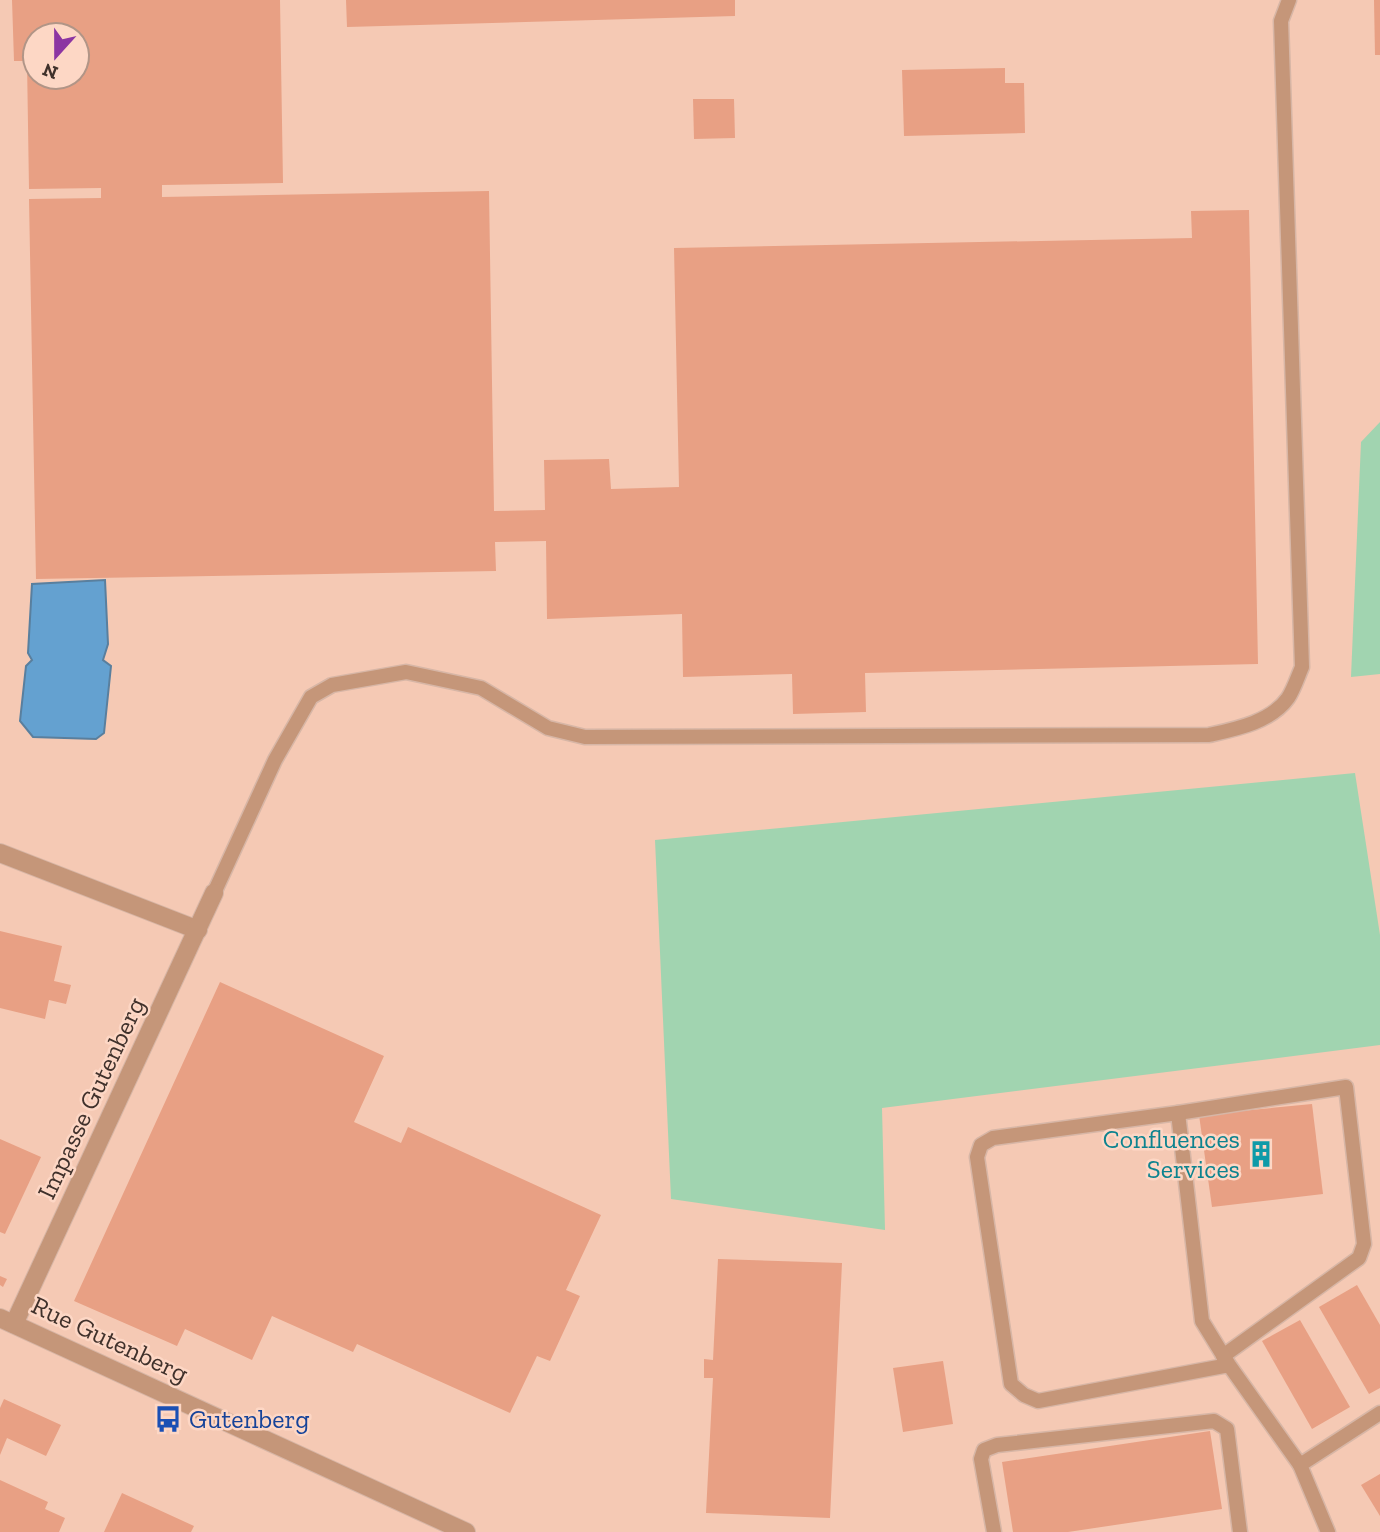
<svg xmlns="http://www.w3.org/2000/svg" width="1380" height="1532" font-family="'Zilla Slab',serif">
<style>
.built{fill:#f5c9b4;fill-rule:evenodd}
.green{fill:#a1d4b0}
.water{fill:#64a1d0;stroke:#597f9e;stroke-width:2}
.building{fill:#e8a084;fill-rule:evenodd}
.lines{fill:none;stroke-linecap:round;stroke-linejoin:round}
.lane-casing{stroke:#d7b6a6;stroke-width:17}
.street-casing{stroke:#d7b6a6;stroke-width:20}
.lane{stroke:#c59679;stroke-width:14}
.street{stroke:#c59679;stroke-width:18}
.labels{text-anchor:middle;stroke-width:5;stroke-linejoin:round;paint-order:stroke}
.street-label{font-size:26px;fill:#40312b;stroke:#fdd7c5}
.culture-label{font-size:26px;fill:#0d838f;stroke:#fdd7c5;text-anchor:end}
.transit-label{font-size:26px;fill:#164399;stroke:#fdd7c5;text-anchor:start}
</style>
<rect width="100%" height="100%" fill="#fdd7c5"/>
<path class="built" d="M0,0H1380V1532H0ZM35,35H77V77H35Z"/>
<g class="green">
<path d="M1380,422V674L1351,677L1361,442Z"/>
<path d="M1355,773L1380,935V1045L882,1108L885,1230L671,1199L655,840Z"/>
</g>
<path class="water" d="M105,580L108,644L103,660L111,666L104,733L96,739L33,737L20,721L26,666L32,660L28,653L32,584Z"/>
<g class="building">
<path d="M12,0H280L283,183L162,185V197L489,191L494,511L545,510L544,460L609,459L611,489L679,487L674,248L1192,238L1191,211L1249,210L1258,664L865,673L866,712L793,714L792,674L683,677L682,614L547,619L546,541L495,542L496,571L36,579L29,199L101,198V188L29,189L27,61H14ZM35,35H77V77H35Z"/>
<path d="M346,0H735V16L347,27Z"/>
<path d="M1374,0H1380V55H1375Z"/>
<path d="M1005,68V83H1024L1025,133L904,136L902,70Z"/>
<path d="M693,99H734L735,138L694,139Z"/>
<path d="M0,931L62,946L54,981L71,985L66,1004L49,1000L45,1019L0,1008Z"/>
<path d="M220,982L384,1056L354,1122L401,1143L408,1127L601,1215L566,1290L580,1296L550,1361L537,1356L510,1413L357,1344L353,1352L272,1316L252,1360L185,1329L177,1346L74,1301Z"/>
<path d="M1312,1104L1323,1194L1212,1207L1199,1115Z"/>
<path d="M0,1139L41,1157L5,1234L0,1232Z"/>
<path d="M718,1259L842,1263L830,1518L706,1513L713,1378H704V1359L713,1360Z"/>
<path d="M0,1276L7,1279L3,1287L0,1285Z"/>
<path d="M1357,1285L1380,1325V1388L1369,1394L1319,1307Z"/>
<path d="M1300,1320L1350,1407L1312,1429L1262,1341Z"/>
<path d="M943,1361L953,1424L903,1432L893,1368Z"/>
<path d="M4,1399L61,1425L46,1456L7,1438L0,1455V1408Z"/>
<path d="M1210,1431L1222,1509L1068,1532H1013L1002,1462Z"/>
<path d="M1380,1474V1516L1361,1485Z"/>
<path d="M0,1480L48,1502L45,1509L65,1518L59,1532H0Z"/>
<path d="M122,1493L194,1526L191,1532H104Z"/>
</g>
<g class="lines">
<defs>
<g id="lane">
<path d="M214,893L275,760L311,697L332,685L406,672L481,688L548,728L585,737L1209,735C1236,729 1271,722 1288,698C1294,689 1298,676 1302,667L1281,21L1289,0"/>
<path d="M1178,1113L1346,1087L1364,1244L1359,1258L1223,1356"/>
<path d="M1229,1365L1038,1401L1024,1395L1011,1384L977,1157L981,1145L993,1138L1178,1113L1202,1321L1229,1365L1300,1465"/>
<path d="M994,1532L981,1459L984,1450L997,1445L1214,1421L1227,1429L1240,1532"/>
<path d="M1328,1532L1300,1465L1380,1413"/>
</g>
<g id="street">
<path d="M0,853L198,930"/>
<path d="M0,1318L466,1532"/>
<path d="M14,1324L214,893"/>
</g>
</defs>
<use href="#lane" class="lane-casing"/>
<use href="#street" class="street-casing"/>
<use href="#lane" class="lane"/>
<use href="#street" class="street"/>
</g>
<defs>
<symbol id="building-bare" viewBox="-9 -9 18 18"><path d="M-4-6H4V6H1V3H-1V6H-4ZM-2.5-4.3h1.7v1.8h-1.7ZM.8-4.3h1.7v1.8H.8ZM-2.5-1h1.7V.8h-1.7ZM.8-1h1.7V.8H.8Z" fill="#0f9aa8" stroke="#fdd7c5" stroke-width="2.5" paint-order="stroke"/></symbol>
<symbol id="bus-bare" viewBox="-9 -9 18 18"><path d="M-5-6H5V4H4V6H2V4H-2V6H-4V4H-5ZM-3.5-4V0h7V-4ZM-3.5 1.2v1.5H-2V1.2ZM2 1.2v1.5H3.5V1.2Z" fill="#1a4fb4" stroke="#fdd7c5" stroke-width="2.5" paint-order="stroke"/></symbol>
</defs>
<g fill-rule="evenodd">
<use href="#building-bare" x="1242" y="1135" width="38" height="38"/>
<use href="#bus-bare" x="149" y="1400" width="38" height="38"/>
</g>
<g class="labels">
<g class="street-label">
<text transform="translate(91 1098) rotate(-65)" y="9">Impasse Gutenberg</text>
<text transform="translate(110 1339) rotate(25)" y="9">Rue Gutenberg</text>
</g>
<g class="culture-label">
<text x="1240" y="1148">Confluences<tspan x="1240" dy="30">Services</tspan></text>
</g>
<g class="transit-label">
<text x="189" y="1428">Gutenberg</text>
</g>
</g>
<g transform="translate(56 56) rotate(201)"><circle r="33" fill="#fdd7c5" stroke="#b19587" stroke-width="2"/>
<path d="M0-5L12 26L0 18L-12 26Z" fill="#8c35a2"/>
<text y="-10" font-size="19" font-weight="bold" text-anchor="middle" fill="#40312b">N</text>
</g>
</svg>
